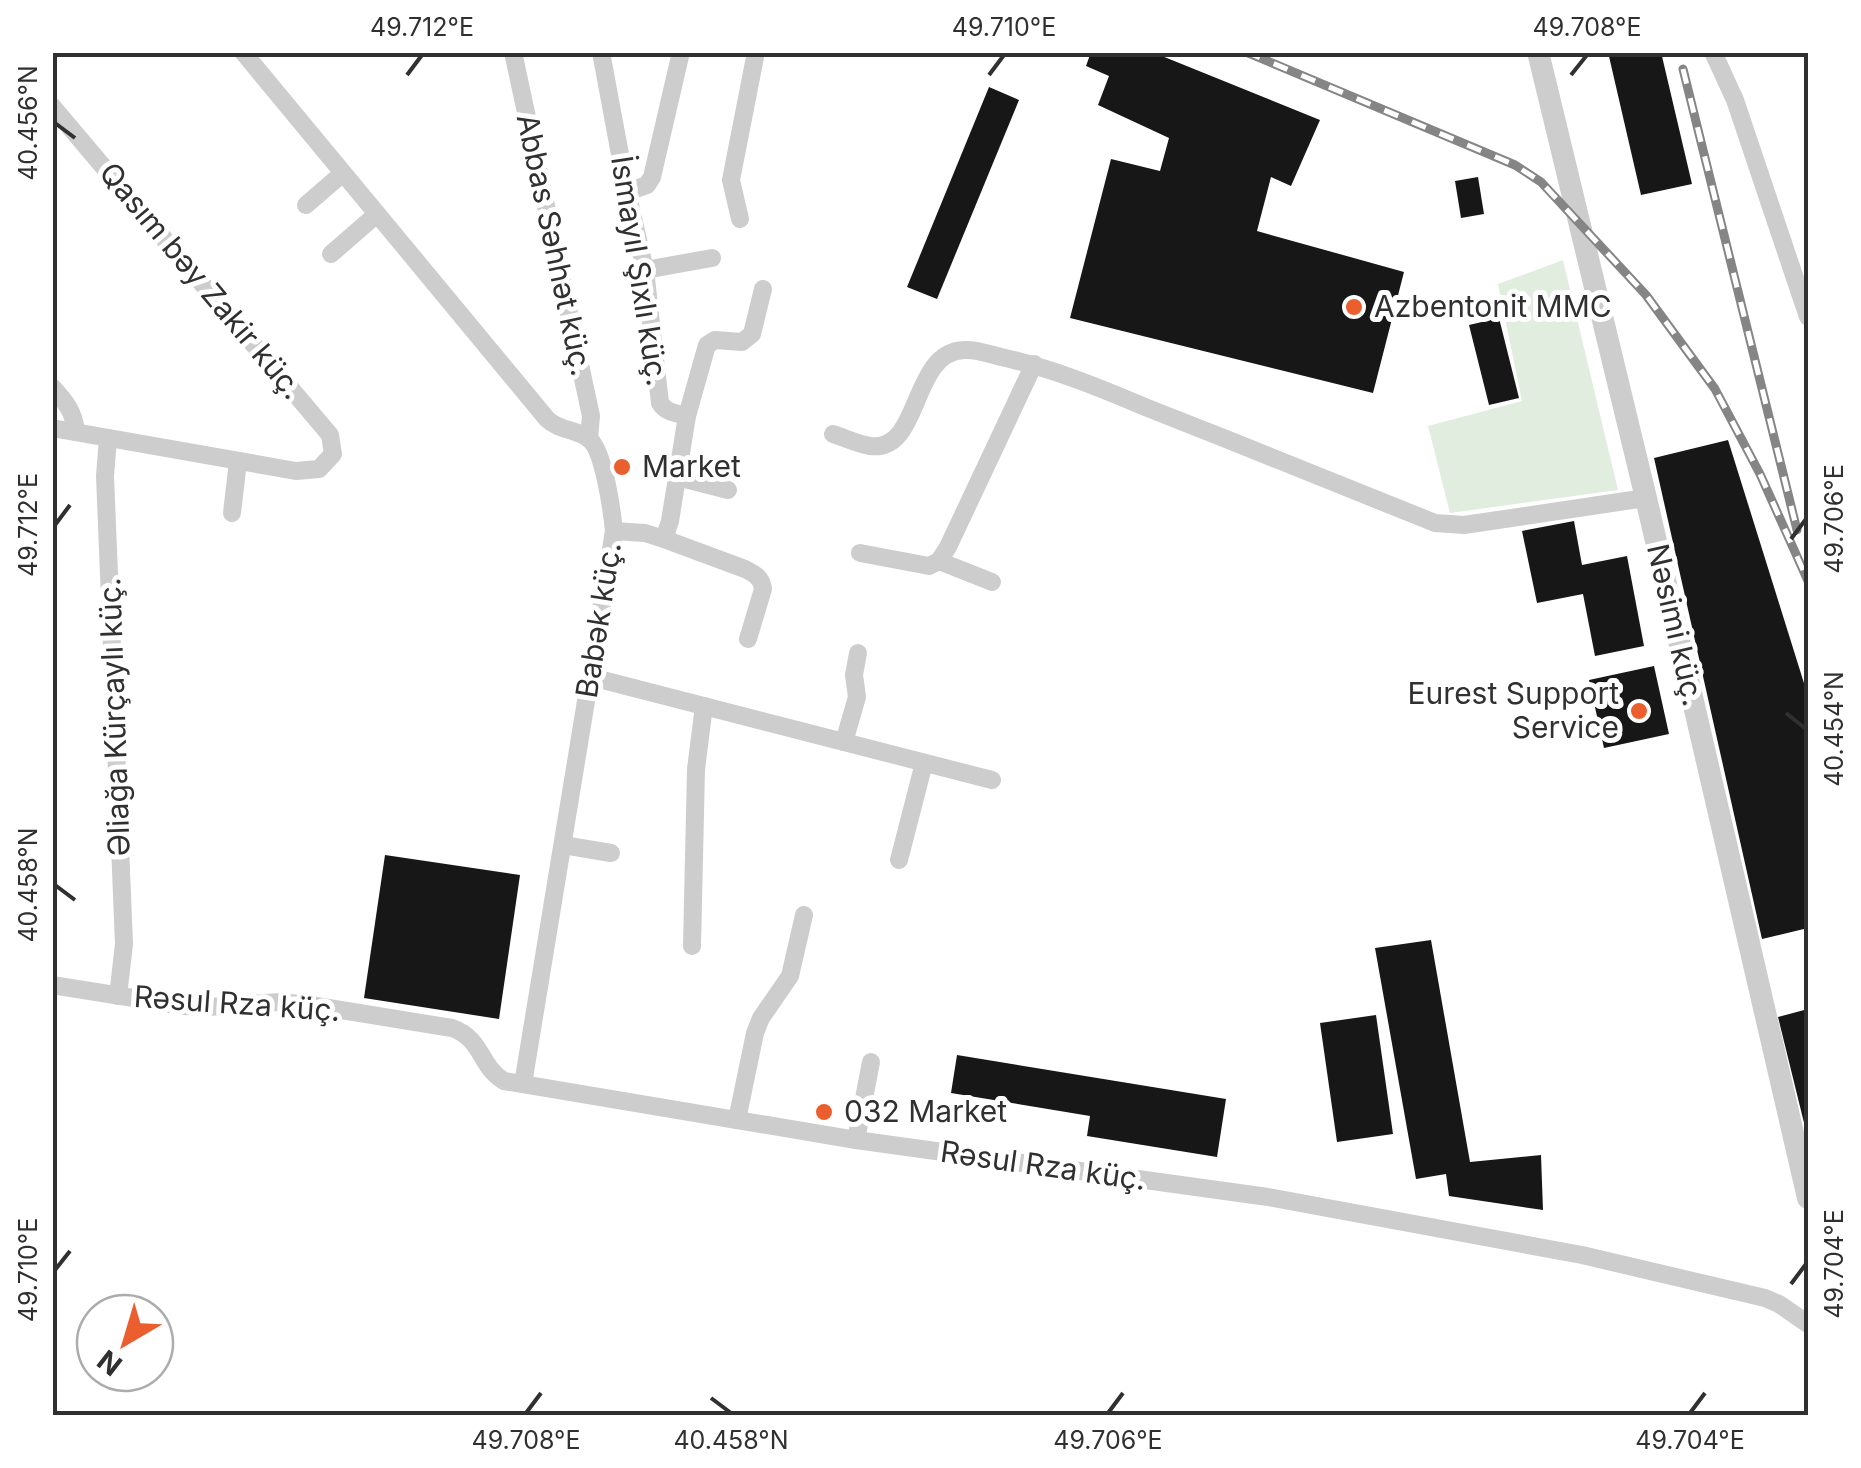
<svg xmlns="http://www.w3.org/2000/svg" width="1861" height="1468" font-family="Inter,sans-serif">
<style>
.green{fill:#e1edde}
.building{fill:#171717}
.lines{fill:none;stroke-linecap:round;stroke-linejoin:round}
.minor{stroke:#cdcdcd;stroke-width:18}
.tertiary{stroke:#cdcdcd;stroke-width:22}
.rail-casing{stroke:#858585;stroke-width:9}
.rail{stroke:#fff;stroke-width:5;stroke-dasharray:15;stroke-linecap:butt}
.ticks{fill:none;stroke:#303030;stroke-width:4}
.poi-dot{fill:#eb5e2e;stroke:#fff;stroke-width:4}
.labels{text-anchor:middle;stroke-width:10;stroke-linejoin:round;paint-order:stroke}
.street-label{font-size:30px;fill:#303030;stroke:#fff}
.poi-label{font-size:30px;fill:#303030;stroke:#fff;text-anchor:start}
.neatline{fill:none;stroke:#303030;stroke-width:4}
.ticks-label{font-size:25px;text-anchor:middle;fill:#303030}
</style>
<rect width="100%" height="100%" fill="#fff"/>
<path class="green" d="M1563,260L1618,490L1450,513L1428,426L1522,401L1498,284Z"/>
<g class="building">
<path d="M1091,52H1152L1320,120L1291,186L1271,177L1257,231L1404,272L1373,393L1070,318L1111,159L1160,171L1169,138L1098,105L1109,76L1086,66Z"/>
<path d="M1608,52H1661L1692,184L1641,195Z"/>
<path d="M989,87L1019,100L937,299L907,287Z"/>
<path d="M1478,177L1484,214L1461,218L1455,181Z"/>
<path d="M1499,318L1519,398L1489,405L1469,325Z"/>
<path d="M1728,440L1808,696V928L1762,939L1654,458Z"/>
<path d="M1574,521L1582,565L1627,556L1644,646L1595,656L1583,594L1537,603L1522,531Z"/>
<path d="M1654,666L1669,734L1604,748L1589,680Z"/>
<path d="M385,855L520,875L499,1019L364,998Z"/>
<path d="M1431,940L1470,1162L1541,1155L1543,1210L1449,1196L1446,1174L1416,1179L1375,948Z"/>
<path d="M1808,1009V1135H1807L1778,1017Z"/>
<path d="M1376,1015L1393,1134L1337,1142L1320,1023Z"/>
<path d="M957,1055L1226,1099L1217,1157L1087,1136L1090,1116L951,1093Z"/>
</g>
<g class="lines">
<g class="minor">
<path d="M243,52L547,419C559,431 577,429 589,439C604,450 612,512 614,531L523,1084"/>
<path d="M513,52L591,416L589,438"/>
<path d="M601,52L627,192L645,270L660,403C667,413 675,413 687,416L670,521L664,539L645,533L614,531"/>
<path d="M1713,52L1735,100L1808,317"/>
<path d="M52,106L330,435L333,454L319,469L296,471L52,428"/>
<path d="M627,192L647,185L652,177L681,52"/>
<path d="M306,205L343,173"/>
<path d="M740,219L731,180L756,52"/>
<path d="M331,254L377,214"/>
<path d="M645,270L712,258"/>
<path d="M52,387C66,402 74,412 76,432"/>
<path d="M687,416L707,345L715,340L742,342L752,334L763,289"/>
<path d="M833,434C845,438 858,444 870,446C922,453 910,352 964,350C976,349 989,354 1001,357C1051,368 1098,387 1145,407C1242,445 1339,484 1435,523L1464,525L1646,498"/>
<path d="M108,438L105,476L124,944L118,996"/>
<path d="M677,477L728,490"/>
<path d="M232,513L238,461"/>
<path d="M664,539L745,569C755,574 762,578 763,589L748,639"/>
<path d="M860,553L929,566L939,561L948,547L1034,364"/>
<path d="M939,561L992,582"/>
<path d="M591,677L992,780"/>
<path d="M844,742L857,697L854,675L858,653"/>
<path d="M563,845L611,853"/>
<path d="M899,860L924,763"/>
<path d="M692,946L696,769L704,706"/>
<path d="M52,985L184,1006L208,1007L280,1002L310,1005L452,1028C483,1039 479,1066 504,1081L856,1140L1268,1197L1582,1255L1765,1298L1779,1304L1808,1324"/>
<path d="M737,1120L755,1033L761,1018L790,976L804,915"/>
<path d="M856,1140L871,1062"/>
</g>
<path class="tertiary" d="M1538,52L1646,498L1808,1198"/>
<defs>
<g id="rail">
<path d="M1246,52L1515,165L1541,182L1646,295L1715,389L1760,474L1808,581"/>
<path d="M1683,69L1797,530"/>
</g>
</defs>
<use href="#rail" class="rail-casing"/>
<use href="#rail" class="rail"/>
</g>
<path class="ticks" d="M407,75L422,55M989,75L1004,55M1571,75L1587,55M55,123L75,138M55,525L70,505M1791,539L1806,519M1786,713L1806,729M55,885L75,900M55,1270L70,1251M1791,1284L1806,1264M711,1398L731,1413M526,1413L541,1393M1108,1413L1123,1393M1690,1413L1705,1393"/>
<g class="poi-dot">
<circle cx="1354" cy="307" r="10"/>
<circle cx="622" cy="467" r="10"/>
<circle cx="1639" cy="711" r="10"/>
<circle cx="824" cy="1112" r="10"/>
</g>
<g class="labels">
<g class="street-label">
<text transform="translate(554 245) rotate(78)" y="10">Abbas Səhhət küç.</text>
<text transform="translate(639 271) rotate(81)" y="10">İsmayıl Şıxlı küç.</text>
<text transform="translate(201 281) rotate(50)" y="10">Qasım bəy Zakir küç.</text>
<text transform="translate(599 620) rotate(-81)" y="10">Babək küç.</text>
<text transform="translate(1675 625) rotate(77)" y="10">Nəsimi küç.</text>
<text transform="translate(115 717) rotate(-92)" y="10">Əliağa Kürçaylı küç.</text>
<text transform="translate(237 1004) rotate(4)" y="10">Rəsul Rza küç.</text>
<text transform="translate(1043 1166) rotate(8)" y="10">Rəsul Rza küç.</text>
</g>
<g class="poi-label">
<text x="1374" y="317">Azbentonit MMC</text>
<text x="642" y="477">Market</text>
<text x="1619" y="704" text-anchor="end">Eurest Support<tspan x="1619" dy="34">Service</tspan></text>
<text x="844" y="1122">032 Market</text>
</g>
</g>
<rect width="1861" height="1468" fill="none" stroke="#ffffff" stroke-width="110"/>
<g transform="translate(125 1343) rotate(218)"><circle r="48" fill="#ffffff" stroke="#acacac" stroke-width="2.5"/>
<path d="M0-8L18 38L0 25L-18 38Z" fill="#eb5e2e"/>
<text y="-15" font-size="28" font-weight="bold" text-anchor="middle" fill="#303030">N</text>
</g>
<rect x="55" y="55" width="1751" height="1358" class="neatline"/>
<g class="ticks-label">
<text x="422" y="36">49.712°E</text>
<text x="1004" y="36">49.710°E</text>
<text x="1587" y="36">49.708°E</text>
<text transform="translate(28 123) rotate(-90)" y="9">40.456°N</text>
<text transform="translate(1834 519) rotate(-90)" y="9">49.706°E</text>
<text transform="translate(28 525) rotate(-90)" y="9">49.712°E</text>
<text transform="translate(1834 729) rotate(-90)" y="9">40.454°N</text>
<text transform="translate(28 885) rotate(-90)" y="9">40.458°N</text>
<text transform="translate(1834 1264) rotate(-90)" y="9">49.704°E</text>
<text transform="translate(28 1270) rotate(-90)" y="9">49.710°E</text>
<text x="526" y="1449">49.708°E</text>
<text x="731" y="1449">40.458°N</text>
<text x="1108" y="1449">49.706°E</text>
<text x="1690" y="1449">49.704°E</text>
</g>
</svg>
